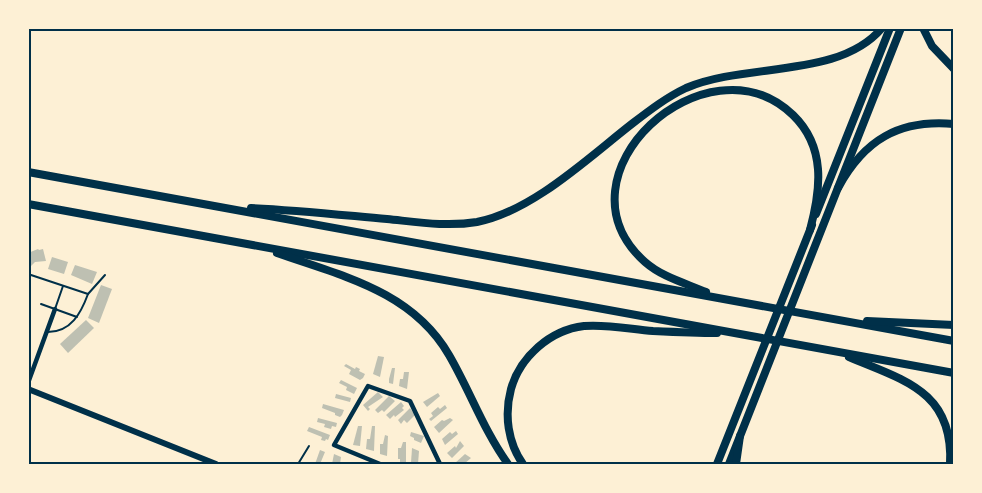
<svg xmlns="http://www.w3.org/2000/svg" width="982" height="493" font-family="Karla,sans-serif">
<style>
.building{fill:#bec0b2}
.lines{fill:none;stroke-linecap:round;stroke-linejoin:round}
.service{stroke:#003049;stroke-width:2}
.minor{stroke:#003049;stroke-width:4.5}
.tertiary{stroke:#003049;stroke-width:6}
.primary{stroke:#003049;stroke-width:8}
.motorway{stroke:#003049;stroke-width:8}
.neatline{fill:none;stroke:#003049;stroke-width:2}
</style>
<rect width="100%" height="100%" fill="#fdf0d5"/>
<g class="building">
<path d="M38,249L39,250L43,249L46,261L35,262L28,269V253Z"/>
<path d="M52,257L68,262L64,274L48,269Z"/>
<path d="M75,265L97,272L92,284L71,275Z"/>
<path d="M101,285L112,289L99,323L88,318Z"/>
<path d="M86,320L94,328L68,353L60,344Z"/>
<path d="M378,356L384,357L380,377L373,374Z"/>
<path d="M346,364L355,369L356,367L360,369L359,371L365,374L363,378L360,380L349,374L351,370L344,366Z"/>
<path d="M392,368H395L393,384L389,383V379Z"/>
<path d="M404,372H409L407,389L399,386L400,379H403Z"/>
<path d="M341,380L357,388L354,394L346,390L347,387L339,383Z"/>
<path d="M378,392L383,397L368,407L370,409L368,411L363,405Z"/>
<path d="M438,393L440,396L427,407L423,402Z"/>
<path d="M336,394L351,398L350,402L335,398Z"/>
<path d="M389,396L395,401L384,412L382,410L378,413L375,410Z"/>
<path d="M401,402L404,406L402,408L404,410L395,417L394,415L390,419L386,415Z"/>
<path d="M323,404L344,410L342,415L340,417L335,415V413L322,408Z"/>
<path d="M445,405L447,408L431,421L429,419L433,416L431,413L438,407L440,409Z"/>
<path d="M410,408L415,415L407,423L404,420L401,424L398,420Z"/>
<path d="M318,418L337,423L336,427L332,426L331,429L324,427L325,424L317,422Z"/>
<path d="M450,418L453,420L439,433L434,427L442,420L444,421Z"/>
<path d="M358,426H362L360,446L353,445Z"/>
<path d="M372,426H375L374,451L366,449L367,439H370Z"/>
<path d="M309,427L330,435L328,440L326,439L325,441L321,440L322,437L307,431Z"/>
<path d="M456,431L458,434L445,445L442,439L450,432L452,434Z"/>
<path d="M411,432L424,436L421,443L414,440V438L410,436Z"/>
<path d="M385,435L388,436L387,456L380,454V444H383Z"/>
<path d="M460,441L464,446L452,458L447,453L455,446L456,448Z"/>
<path d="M403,442H406V462H400V459H398V448H401Z"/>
<path d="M412,448L419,451L418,464L411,463Z"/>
<path d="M320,450L325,452L320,464H315Z"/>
<path d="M334,454L341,457L340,464H332Z"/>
<path d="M465,454L471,458L464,464H454Z"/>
</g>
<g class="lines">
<g class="service">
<path d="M31,275L88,294C81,313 71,332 48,332"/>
<path d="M88,294L105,275"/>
<path d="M41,304L77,317"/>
<path d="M55,309L63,286"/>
<path d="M298,464L309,446"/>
</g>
<g class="minor">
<path d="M28,383L55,309"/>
<path d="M380,464L334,445L368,386L410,401L440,464"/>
</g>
<path class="tertiary" d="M28,389L216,464"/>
<g class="primary">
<path d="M816,214L890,28"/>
<path d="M717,464L812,225"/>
<path d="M729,464L901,28"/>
</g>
<g class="motorway">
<path d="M923,28L932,46L954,69"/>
<path d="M28,172L954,341"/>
<path d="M838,188C864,140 899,119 954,124"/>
<path d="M28,204L954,373"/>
<path d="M251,208C296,210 342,215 387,219C417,222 447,227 477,222C533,211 589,157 633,123C650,110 667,97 686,88C747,62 839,79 882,28"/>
<path d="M277,253C342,276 412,291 449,355C470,391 484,431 508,464"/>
<path d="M706,292C685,283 662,277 645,262C548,175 707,32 793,115C826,147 821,189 810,230"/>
<path d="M867,321L954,325"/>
<path d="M849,357C903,380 954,391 950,464"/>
<path d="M523,464C508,443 504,415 511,389C520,357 550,330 584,326C606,324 630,329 653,331C674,332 696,333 717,333"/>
<path d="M736,464L740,436"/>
</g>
</g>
<rect width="982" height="493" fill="none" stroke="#fdf0d5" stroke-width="60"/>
<rect x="30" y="30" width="922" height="433" class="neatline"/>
</svg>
